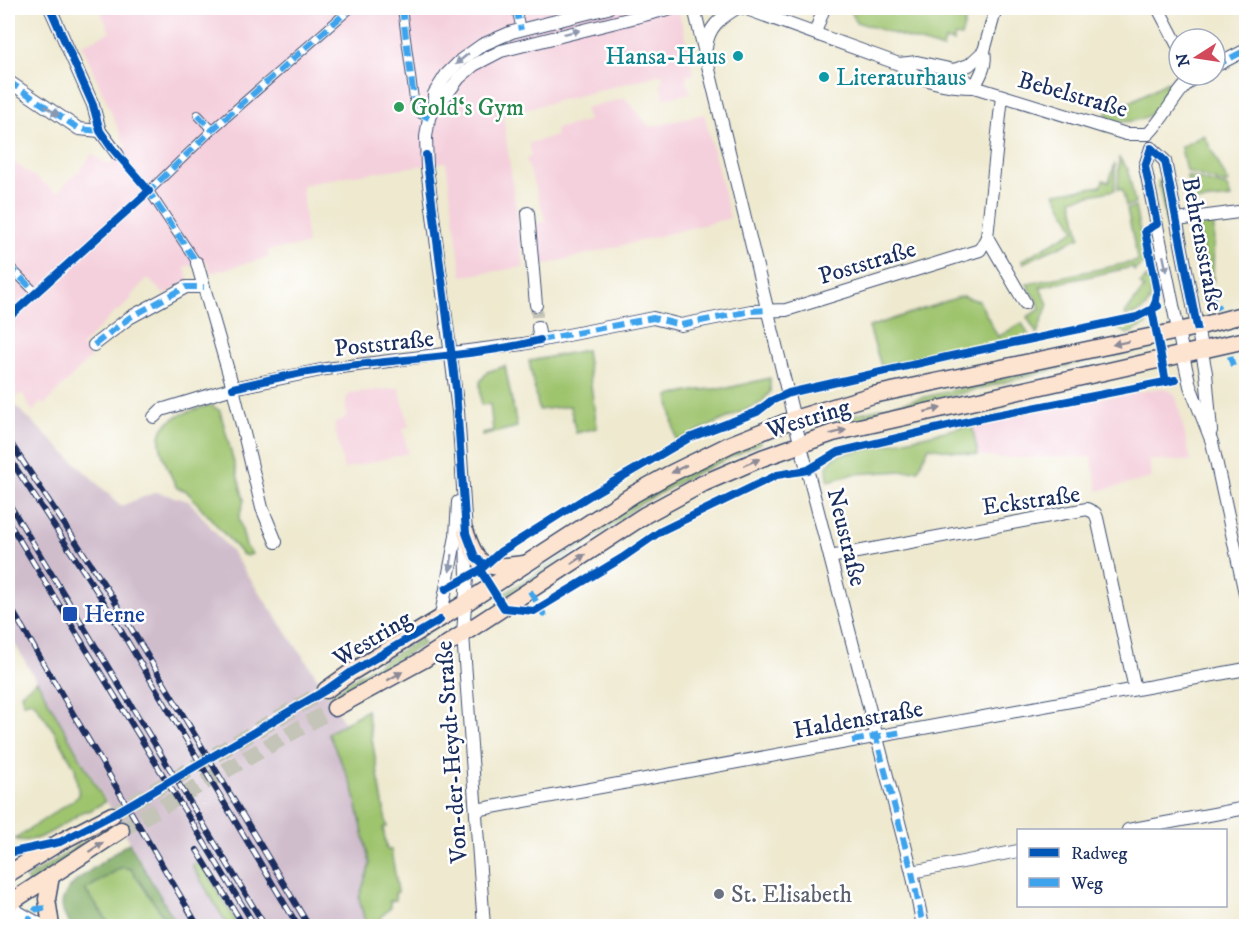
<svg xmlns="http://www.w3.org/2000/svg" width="1254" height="934" font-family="'IM FELL DW Pica',serif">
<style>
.built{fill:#f4cfdc}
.industrial{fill:#d0bdcc}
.green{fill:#9fc46e;stroke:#5d7a66;stroke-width:1.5}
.forest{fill:#7faa61;stroke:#4d6c60;stroke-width:1.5}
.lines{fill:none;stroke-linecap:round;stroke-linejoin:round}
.minor-tunnel{stroke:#c4c4b8;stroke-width:12;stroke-dasharray:12 6;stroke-linecap:butt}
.secondary-tunnel{stroke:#c4c4b8;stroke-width:16;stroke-dasharray:16 8;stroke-linecap:butt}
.pedestrian-casing{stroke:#3b4b6f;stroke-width:10}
.minor-casing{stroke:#3b4b6f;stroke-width:14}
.tertiary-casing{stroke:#3b4b6f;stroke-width:17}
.secondary-casing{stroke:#3b4b6f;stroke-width:19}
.pedestrian{stroke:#fff;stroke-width:8}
.minor{stroke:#fff;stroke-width:12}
.tertiary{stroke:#fff;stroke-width:15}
.secondary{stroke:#fde4d0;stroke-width:16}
.rail-casing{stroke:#1b2f5e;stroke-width:6}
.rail{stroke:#fff;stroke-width:4;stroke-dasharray:11;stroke-linecap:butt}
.quiet{stroke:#3da3ed;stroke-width:6;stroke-dasharray:12 6;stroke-linecap:butt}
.cycleway-casing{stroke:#fff;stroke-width:11}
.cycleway{stroke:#0057b8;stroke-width:8}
.oneway{fill:#8d97ae}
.oneway2{fill:#8c8a97}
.culture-dot{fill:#0f9aa8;stroke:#fff;stroke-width:2}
.leisure-dot{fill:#2e9e5b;stroke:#fff;stroke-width:2}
.transit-dot{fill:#1a4fb4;stroke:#fff;stroke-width:2}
.worship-dot{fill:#6b7280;stroke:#fff;stroke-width:2}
.labels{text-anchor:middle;stroke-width:5;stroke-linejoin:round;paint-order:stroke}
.culture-label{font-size:24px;fill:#0d838f;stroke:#fff;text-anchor:end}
.street-label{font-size:24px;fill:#1b2f5e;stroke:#fff}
.leisure-label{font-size:24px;fill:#27864d;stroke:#fff;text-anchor:start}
.transit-label{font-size:24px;fill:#164399;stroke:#fff;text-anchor:start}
.worship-label{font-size:24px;fill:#5b616d;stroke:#fff;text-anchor:start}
</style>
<rect width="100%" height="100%" fill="#fff"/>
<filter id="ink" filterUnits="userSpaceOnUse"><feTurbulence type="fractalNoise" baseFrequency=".0167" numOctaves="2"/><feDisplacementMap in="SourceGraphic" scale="12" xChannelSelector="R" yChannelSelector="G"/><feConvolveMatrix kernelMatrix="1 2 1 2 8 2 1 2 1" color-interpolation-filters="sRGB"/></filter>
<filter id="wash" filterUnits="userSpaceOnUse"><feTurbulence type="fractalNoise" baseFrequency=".008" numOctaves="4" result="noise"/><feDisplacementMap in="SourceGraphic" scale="24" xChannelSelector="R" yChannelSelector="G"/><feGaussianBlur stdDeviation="1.35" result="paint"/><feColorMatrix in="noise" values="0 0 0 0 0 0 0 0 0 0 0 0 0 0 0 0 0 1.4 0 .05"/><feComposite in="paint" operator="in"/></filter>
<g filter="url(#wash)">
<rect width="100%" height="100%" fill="#eee9cf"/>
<g class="built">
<path d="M99,8H678L694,74L686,76L690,93L667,98L664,99L660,82L664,81L662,74L503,115L524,267L462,276L446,162L347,176L302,185L307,245L268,250L269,257L211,273L207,261L185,267L188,280L165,295L147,278L131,296L132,298L119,311L117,310L81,346L91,357L44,405L40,402L33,412L22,393L15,398L8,395V159L57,192L83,167L92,154L109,165L126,147L82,45L110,32Z"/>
<path d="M625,98L650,127L704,114L730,218L540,266L536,223L546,221L526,159L531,156L529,143L556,136L555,129L588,121L585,108Z"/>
<path d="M399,388L409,426L403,429L408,453L344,469L334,424L346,417V399L350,393Z"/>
<path d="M1164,388L1172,392L1176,397L1191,461L1149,460L1152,478L1098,491L1091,457L998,458L978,455L972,425L1106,397Z"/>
</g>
<path class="industrial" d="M8,399L121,506L156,492L189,501L231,551L317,677L344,723L329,733L353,788L370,864L359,898L366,926H179L8,632Z"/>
<g class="green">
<path d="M850,8H969L961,37L955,36L953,42L945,40L943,49L856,22Z"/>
<path d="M1167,82L1172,93C1158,116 1135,126 1108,120L1109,116L1106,115L1107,111L1112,108L1114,111Z"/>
<path d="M1204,135L1228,182L1225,184L1186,171L1181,147Z"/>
<path d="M1119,158L1128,169L1135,204L1126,206L1122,189L1118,190Z"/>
<path d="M1115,163V190L1072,199L1080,237L1023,263L1022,260L1075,230L1055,193L1101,186L1103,180L1109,182Z"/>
<path d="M1187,176L1227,187L1231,198L1192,202Z"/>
<path d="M1162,180L1185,295H1181L1158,181Z"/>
<path d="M1135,207L1146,261L1134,271L1133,267L1040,287L1048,304L1037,334L1027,317L1041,309L1027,284L1138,261L1127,209Z"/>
<path d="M1214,221L1213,281L1209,282L1197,224Z"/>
<path d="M1149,275C1154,299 1152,311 1126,316L1125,314L1144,288L1140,284Z"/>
<path d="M962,296L979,301L998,337L1022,323L1029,336L881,366L869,327Z"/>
<path d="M1143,321L1147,324L1128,334L1113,326Z"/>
<path d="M1150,345L1151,348L1075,364L839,425L837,419L1074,360Z"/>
<path d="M586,350L597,428L576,433L570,406L539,410L529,361Z"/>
<path d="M505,366L517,427L482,436V433L493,431L490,404L481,405L480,382L487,372Z"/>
<path d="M770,378V392L761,403L676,441L668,396L699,390L728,388Z"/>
<path d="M211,405L220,411L244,500L239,518L246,546L252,554L247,556L242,554L190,495L185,490L177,488C151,435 149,421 211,405Z"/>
<path d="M972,425L978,455L929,447L918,470L854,474L828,481L827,466L835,456Z"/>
<path d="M759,439L761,443L694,474L640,504L606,530L506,598L504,594L568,552L638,500L692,469Z"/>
<path d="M421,639L424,644L350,686L331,700L330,697L348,682Z"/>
<path d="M37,681L105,802L89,811H84C66,822 36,847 15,839L79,796L75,768L54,731L33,701L23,703L21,693Z"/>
<path d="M367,710L387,827L383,828L387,850H391L398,892L395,893L396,900L390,901V908L381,917L382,926H366L359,898L370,864L353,788L328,733Z"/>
<path d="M116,822L118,825L29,883L26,879Z"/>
<path d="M200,861L239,926H228L192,865Z"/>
<path d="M122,867L131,869L170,926H111L85,890Z"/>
</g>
<path class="forest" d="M129,843L178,926H170L131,869L122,867L85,890L111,926H72C46,898 77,880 98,865C109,858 117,850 129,843Z"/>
</g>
<g filter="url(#ink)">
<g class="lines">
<path class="minor-tunnel" d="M536,305L538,327"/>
<g class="secondary-tunnel">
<path d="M112,815L326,690"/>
<path d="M121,830L335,708"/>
</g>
<defs>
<g id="pedestrian">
<path d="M402,8L415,107L421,114L429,118"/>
<path d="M516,8L521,30"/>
<path d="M198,115L212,130"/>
<path d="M118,155L149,191L197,263"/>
<path d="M8,265L35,292"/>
<path d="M8,318L149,191L212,130L351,8"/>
</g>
<g id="minor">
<path d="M50,8L93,105L100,131L118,155"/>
<path d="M694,8L794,419L912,872L923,926"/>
<path d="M744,8L899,64C918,81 949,87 974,87L1126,134H1148"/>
<path d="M1158,8L1179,48"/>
<path d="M815,33L824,8"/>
<path d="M706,48C708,27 720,18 737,8"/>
<path d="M899,64L917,62L954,70L974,87"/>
<path d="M1215,66L1246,50"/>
<path d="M954,70L969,65L984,51"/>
<path d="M8,81L79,129L100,131"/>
<path d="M974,87C981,75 987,64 984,51L996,8"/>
<path d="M1002,96L987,237L1025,303"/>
<path d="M434,106L441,102L459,78L474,65L501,51L672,8"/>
<path d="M1148,134C1166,117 1179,85 1198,75"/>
<path d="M1151,148L1145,166L1183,355L1190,386L1212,442L1246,598"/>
<path d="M1151,148L1165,161L1206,373L1211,431"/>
<path d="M528,213L536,305"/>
<path d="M1177,220L1246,211"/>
<path d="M197,263L233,388L262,508L276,542"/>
<path d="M538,327L540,340"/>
<path d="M94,345L129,318L186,287H204"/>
<path d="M154,417L161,410L233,388L326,369L523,344L653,318L681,325L751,311L786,310L980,250L987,237"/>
<path d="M830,557L1087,509L1095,513L1097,518L1135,689"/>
<path d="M440,620L456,536L458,502"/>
<path d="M476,810L1246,669"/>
<path d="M1128,830L1246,808"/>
<path d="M912,872L1018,851"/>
<path d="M484,926L463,634L467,577L466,533L458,411L427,168L426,137L429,118L434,106V94L446,75L461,60L482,45L512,32L608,8"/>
</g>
<path id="tertiary" d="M8,908L40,926"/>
<g id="secondary">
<path d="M466,533C479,572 488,568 525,564"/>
<path d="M326,690L350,673L464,604L634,494L668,475L731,444L794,419L873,395L1197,327L1246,314"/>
<path d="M335,708L423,660L645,515L704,483L762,458L833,433L1246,340"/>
<path d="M8,874L60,842L112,815"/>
<path d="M51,876L47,899L51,926"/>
<path d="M8,904L121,830"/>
</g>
</defs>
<use href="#pedestrian" class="pedestrian-casing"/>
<use href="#minor" class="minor-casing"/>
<use href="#tertiary" class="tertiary-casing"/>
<use href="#secondary" class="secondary-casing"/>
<use href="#pedestrian" class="pedestrian"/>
<use href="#minor" class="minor"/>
<use href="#tertiary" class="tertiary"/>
<use href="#secondary" class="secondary"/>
<defs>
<g id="rail">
<path d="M8,439L113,598L309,926"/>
<path d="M8,456L102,599L298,926"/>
<path d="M8,502L265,926"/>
<path d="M8,521L255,926"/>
<path d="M8,603L198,926"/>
<path d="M197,850L244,926"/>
</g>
</defs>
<use href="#rail" class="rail-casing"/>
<use href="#rail" class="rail"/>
<g class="quiet">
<path d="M402,8L415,107L421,114L429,118"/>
<path d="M516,8L521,30"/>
<path d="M1215,66L1246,50"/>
<path d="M1194,77L1198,75"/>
<path d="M8,81L79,129L100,131"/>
<path d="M198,115L212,130"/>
<path d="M147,189L197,263"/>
<path d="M146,194L212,130L351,8"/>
<path d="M8,265L35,292"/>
<path d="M1203,297L1213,298L1219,309"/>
<path d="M540,340L653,318L681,325L751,311L768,310"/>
<path d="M94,345L129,318L186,287H204"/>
<path d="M1230,356L1233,366"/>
<path d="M530,591L546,618"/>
<path d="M870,715L912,872L923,926"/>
<path d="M852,741L901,732"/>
<path d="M24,926L36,909L47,908"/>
</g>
<defs>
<g id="cycleway">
<path d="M426,155L456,389L466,533L475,557L484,564"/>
<path d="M8,318L149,191L111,147L100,131L93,105L50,8"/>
<path d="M1166,382L1152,310L1156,301L1157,291L1145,231L1157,224L1145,166L1151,148L1165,161L1197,327"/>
<path d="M233,388C264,381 295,373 327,369C397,358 471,358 540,340"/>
<path d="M480,570L504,608L534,611L622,558L661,531L777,475L808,470L838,452L986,417L1175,380"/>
<path d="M446,589L480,570L500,552L589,496L689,438L757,412L771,401L789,393L951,356L1137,317L1158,306"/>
<path d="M8,853L60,842L112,815L326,690L350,673L440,620"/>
</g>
</defs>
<use href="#cycleway" class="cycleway-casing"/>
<use href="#cycleway" class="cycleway"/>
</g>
<defs><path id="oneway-solid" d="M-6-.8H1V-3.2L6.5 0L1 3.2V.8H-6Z" transform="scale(1.5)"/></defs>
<g class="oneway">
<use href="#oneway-solid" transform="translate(572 32) rotate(-14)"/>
<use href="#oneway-solid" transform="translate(462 59) rotate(140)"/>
<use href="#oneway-solid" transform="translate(52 111) rotate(34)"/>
<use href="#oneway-solid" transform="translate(1165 264) rotate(78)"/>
<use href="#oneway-solid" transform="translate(451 563) rotate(99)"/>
</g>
<g class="oneway2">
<use href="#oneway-solid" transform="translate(1121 343) rotate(168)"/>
<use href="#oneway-solid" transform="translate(933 410) rotate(-13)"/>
<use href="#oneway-solid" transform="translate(838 432) rotate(-15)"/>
<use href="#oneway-solid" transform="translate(752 462) rotate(-23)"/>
<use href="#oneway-solid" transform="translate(679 469) rotate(153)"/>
<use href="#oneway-solid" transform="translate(578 559) rotate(-33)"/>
<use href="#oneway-solid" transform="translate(395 676) rotate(-30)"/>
<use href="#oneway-solid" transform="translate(96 847) rotate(-33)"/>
</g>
</g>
<g class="culture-dot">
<circle cx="738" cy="56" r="6"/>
<circle cx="824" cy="77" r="6"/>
</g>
<circle class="leisure-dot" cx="399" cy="107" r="6"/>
<rect class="transit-dot" x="62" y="606" width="16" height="16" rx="3"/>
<circle class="worship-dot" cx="719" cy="894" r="6"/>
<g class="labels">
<g class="culture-label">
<text x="726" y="64">Hansa-Haus</text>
<text x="836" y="85" text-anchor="start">Literaturhaus</text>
</g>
<g class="street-label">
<text transform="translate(1073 94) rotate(16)" y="8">Bebelstraße</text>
<text transform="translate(1203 244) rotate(79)" y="8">Behrensstraße</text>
<text transform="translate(867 262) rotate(-17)" y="8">Poststraße</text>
<text transform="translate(384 343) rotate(-6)" y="8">Poststraße</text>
<text transform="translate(808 418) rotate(-17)" y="8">Westring</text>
<text transform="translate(1031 500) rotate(-8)" y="8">Eckstraße</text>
<text transform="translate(847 537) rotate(76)" y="8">Neustraße</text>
<text transform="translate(372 638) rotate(-31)" y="8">Westring</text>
<text transform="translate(858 719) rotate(-10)" y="8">Haldenstraße</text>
<text transform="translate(451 752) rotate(-94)" y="8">Von-der-Heydt-Straße</text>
</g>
<g class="leisure-label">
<text x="411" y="115">Gold‘s Gym</text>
</g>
<g class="transit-label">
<text x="84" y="622">Herne</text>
</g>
<g class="worship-label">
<text x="731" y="902">St. Elisabeth</text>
</g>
</g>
<rect width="1254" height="934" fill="none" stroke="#fff" stroke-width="30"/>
<rect x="1017" y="829" width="210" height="78" fill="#ffffff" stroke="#a4acbf" stroke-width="1.5"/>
<rect x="1029" y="848" width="30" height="9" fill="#0057b8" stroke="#a4acbf" stroke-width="1.5"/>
<text x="1071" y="859" font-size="18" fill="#1b2f5e">Radweg</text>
<rect x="1029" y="878" width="30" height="9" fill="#3da3ed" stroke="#a4acbf" stroke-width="1.5"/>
<text x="1071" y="889" font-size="18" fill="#1b2f5e">Weg</text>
<g transform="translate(1197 57) rotate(258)"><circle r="28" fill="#ffffff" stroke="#a4acbf" stroke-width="1.5"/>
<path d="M0-4.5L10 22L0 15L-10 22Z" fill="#d1495b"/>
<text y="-9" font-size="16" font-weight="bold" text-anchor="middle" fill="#1b2f5e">N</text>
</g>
</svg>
